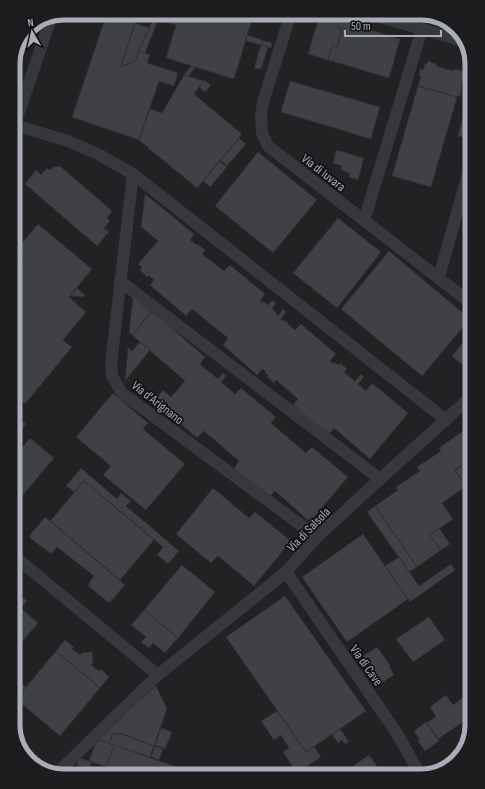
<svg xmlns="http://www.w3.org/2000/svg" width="485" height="789" font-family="'Sofia Sans Condensed',sans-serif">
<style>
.built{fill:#222225}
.building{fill:#404145;stroke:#303034}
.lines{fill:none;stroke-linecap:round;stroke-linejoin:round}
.minor{stroke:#37383d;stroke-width:12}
.labels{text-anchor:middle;stroke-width:3.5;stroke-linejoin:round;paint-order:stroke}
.street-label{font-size:13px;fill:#a8adb8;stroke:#111113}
.rim{fill:none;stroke:#a8adb8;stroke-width:5}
</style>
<rect width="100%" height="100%" fill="#161618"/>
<path class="built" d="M65,13H424L449,22L467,42L472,65V725L465,750L443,771L420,776H61L36,767L18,747L13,724V61L28,28Z"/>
<g class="building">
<path d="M107,13H139L121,67L136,60L139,51L150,55L147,63L178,73L174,86L159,81L139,140L72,117Z"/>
<path d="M156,13H254L234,79L166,58L176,25L158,20L145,53L138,52Z"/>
<path d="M395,13H424L449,22L450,23L448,29Z"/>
<path d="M320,14L340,20L337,27L342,29L337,47L332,46L328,60L308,54Z"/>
<path d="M340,20L400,39L389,78L328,60L332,46L337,47L342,29L337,27Z"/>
<path d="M135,23L149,28L138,52L139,51L136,60L121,67Z"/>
<path d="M247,35L262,40L261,45L246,41Z"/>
<path d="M262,40L272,43L271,48L261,45Z"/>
<path d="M261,45L268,47L261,69L254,68Z"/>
<path d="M428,61L437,64L436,66L453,71L454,69L464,71L463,74H464L461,87L462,88L460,96H457V97L418,86L421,76L419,75L420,69L423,70L425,63L427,64Z"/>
<path d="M191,66L195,67L188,77L184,75Z"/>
<path d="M184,75L204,81L194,94L242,134L197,188L152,151L148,149L149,148L139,140L150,109L162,113Z"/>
<path d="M204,80L211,85L205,92L199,87Z"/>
<path d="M290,81L380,107L371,139L281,112Z"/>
<path d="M418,86L457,97L431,187L392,176Z"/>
<path d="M468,97L472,98V123L468,138L458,136Z"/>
<path d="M239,138L246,144L227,166L221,160Z"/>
<path d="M336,150L364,158L358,180L349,177L350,173L341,170L342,166L333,163Z"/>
<path d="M258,152L317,200L273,253L215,206Z"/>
<path d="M220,161L227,167L210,187L203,181Z"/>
<path d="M60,166L112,211L107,218L110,221L104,228L109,232L97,246L25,184L36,170L41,175L47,168L50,170L53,167Z"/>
<path d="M472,190V209L466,207Z"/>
<path d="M145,194L194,234L190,240L197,245L198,244L205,250L202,254L224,271L230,265L265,294L260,301L262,303L263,301L268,305L272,300L276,303L272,309L277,313L276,314L278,316L283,309L286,312L281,319L287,322L288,324L295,330L301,324L336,354L330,361L334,364L335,362L338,365L340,363L347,369L344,372L355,381L361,374L364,377L358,384L366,391L372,383L408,413L370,459L334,428L328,435L293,405L298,399L276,380L274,383L268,378L267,374L265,373L266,371L262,369L257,375L223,345L228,338L192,309L186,316L150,285L154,280L149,276L147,277L140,270L142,267L138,264L158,241L141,227Z"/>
<path d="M338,218L381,252L337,308L293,273Z"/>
<path d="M38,224L92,269L69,297L86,312L63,340L72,347L25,404L13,394V306L17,302L13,299V271L23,260L14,252Z"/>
<path d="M472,225V241L467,239Z"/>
<path d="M389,251L470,319L422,376L341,309Z"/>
<path d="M77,288L85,295L83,297L70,296Z"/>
<path d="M133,297L151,312L132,335L129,332Z"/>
<path d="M152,311L205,357L200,364L218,379L223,373L226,376L221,382L235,394L241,388L276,417L271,423L306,453L312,447L348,477L310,522L275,491L268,498L234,468L239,461L204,431L197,438L162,408L164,406L156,399L163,390L171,397L185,381L132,335Z"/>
<path d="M469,335L472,338V365L468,370L452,356Z"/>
<path d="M140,342L150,350L125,381L128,347L132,351Z"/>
<path d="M113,393L148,423L143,429L185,464L146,510L103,475L111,466L76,437Z"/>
<path d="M13,413L26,424L13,439Z"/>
<path d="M463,431L472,445V459L455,470L466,486L442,503L453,519L430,535L441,550L417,567L375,506L398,490L396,487L420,471L417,467L441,451L439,448Z"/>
<path d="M30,438L54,458L13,507V458Z"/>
<path d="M465,464L472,475V482L466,486L455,470Z"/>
<path d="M81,468L117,499L121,493L131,501L126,506L179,551L168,564L157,555L163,547L84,481L74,492L66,486Z"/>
<path d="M84,481L154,540L120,580L50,521Z"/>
<path d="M213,488L249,518L255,512L291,541L254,586L218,556L211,563L176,534Z"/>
<path d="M375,506L417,567L409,572L367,512Z"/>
<path d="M45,517L125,585L110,602H108L88,586L89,583L94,576L57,547L52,553H50L30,538V535Z"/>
<path d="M439,528L450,544L441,550L430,535Z"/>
<path d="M363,534L408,599L347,642L302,577Z"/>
<path d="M399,557L419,586L451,564L455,570L410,602L385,566Z"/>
<path d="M182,565L215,592L178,638L144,610Z"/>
<path d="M13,589L27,601L21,608L38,623L13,653Z"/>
<path d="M285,596L366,711L306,752L226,637Z"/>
<path d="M144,610L178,638L165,653L153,643L149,648L141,642L146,637L131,625Z"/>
<path d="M429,617L445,640L413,662L396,639Z"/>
<path d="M65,640L74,647L72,649L80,655L82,653L92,652L93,662L91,665L99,671L101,669L109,677L100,688L56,651Z"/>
<path d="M377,647L390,665L389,666L394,675L380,684L374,674L371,676L365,668L368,666L362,657Z"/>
<path d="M56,651L100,688L60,736L16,699Z"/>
<path d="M13,677L26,687L20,695L13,689Z"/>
<path d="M156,686L167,709L154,746L119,733L118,735L113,733L109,744L96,739Z"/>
<path d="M472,691V716L438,739L427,723L436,716L430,707L446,695L453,705Z"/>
<path d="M277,711L306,752L314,747L321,757L297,773L283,752L289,748L281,735L274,740L261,721Z"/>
<path d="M426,722L439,741L425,751L418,741L420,740L414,731Z"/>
<path d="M161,728L172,732L165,749L155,745Z"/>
<path d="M340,729L349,742L345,744L342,740L338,743L332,734Z"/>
<path d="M113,733L118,735L119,733L154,746L150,757L109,744Z"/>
<path d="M100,740L114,745L107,767L89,761L95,745Z"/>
<path d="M114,745L185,770L182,776H103Z"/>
<path d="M155,746L163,749L159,760L151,757Z"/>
<path d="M369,755L384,776H340L363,759Z"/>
<path d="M79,758L92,762L89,769L77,765Z"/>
</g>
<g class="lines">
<g class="minor">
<path d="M291,13L263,102L261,116L262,133L268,146L472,304"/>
<path d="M366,13L467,42"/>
<path d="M15,125L68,141L98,154L133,174L446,420"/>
<path d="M13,130L51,18"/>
<path d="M133,174L111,364L112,376L122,393L317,537"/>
<path d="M364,221L422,29"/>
<path d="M439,277L472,160"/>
<path d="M120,281L380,479"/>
<path d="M13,555L158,675"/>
<path d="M286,572L396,732L421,776"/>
<path d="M56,774L158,675L286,572L317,537L380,479L472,396"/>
</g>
</g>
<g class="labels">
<g class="street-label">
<text transform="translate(324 172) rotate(38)" y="5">Via di Iuvara</text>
<text transform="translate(158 402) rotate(38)" y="5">Via d'Arignano</text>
<text transform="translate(308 529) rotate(-46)" y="5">Via di Salsola</text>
<text transform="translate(367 665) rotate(55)" y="5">Via di Cave</text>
</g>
</g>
<path d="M0 0H485V789H0ZM64 20H421A44 44 0 0 1 465 64V725A44 44 0 0 1 421 769H64A44 44 0 0 1 20 725V64A44 44 0 0 1 64 20Z" fill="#1d1d20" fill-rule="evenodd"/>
<path class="rim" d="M64 20H421A44 44 0 0 1 465 64V725A44 44 0 0 1 421 769H64A44 44 0 0 1 20 725V64A44 44 0 0 1 64 20Z"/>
<g transform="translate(32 32) rotate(351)" stroke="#111113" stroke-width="3" paint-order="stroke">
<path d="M0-3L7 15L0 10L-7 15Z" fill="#a8adb8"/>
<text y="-6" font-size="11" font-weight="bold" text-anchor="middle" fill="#a8adb8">N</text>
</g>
<path d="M345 30v6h96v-6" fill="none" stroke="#a8adb8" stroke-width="2"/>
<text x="351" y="30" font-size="12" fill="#a8adb8" stroke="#111113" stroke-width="3" paint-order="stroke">50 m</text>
</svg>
